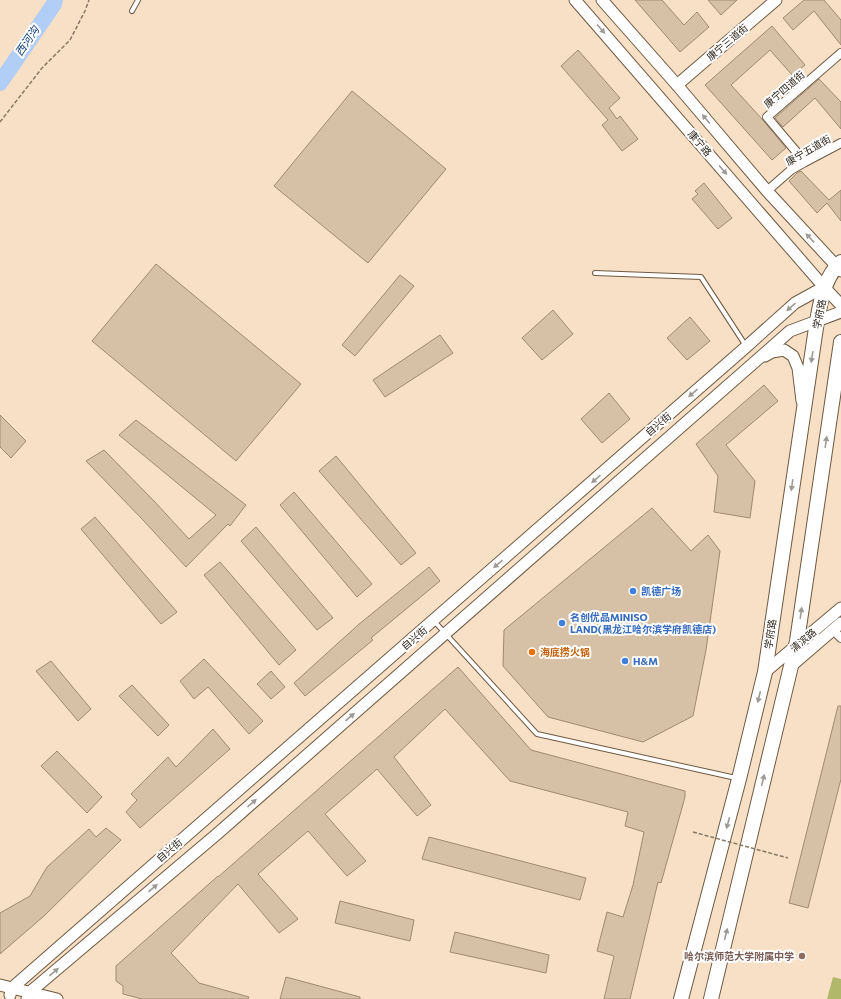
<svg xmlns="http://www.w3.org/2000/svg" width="841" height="999" font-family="Commissioner,'Noto Sans SC',sans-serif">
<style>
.green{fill:#b1b86a}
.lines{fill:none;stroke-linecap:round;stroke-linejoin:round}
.river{stroke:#b0cef6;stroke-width:16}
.building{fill:#d6c0a6;stroke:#9f8a71}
.lane-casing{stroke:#6e5a43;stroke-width:6}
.street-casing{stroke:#6e5a43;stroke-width:10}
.secondary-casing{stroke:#6e5a43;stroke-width:13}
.highway-casing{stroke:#6e5a43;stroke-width:16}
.path{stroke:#877866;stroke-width:1.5;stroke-dasharray:4 2;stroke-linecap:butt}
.lane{stroke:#fff;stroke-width:4}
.street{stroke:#fff;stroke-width:8}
.secondary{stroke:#fff;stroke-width:11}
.highway{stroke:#fff;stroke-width:14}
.path-bridge{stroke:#877866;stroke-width:1.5;stroke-dasharray:4 2;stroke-linecap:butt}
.oneway{fill:#9d9a95}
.shop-dot{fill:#3f7fe0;stroke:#fff;stroke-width:1.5}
.food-dot{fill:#e8710a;stroke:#fff;stroke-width:1.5}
.education-dot{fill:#8d6e63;stroke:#fff;stroke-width:1.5}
.labels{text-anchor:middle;stroke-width:4;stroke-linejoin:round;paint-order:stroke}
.street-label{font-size:10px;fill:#261e14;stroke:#fff}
.shop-label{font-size:10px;font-weight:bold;fill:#366cbe;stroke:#fff;text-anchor:start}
.food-label{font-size:10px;font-weight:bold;fill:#c56008;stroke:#fff;text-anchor:start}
.education-label{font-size:10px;font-weight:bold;fill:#785e54;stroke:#fff;text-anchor:end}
.water-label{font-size:11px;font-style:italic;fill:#0e3d77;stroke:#fff}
</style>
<rect width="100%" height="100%" fill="#f7e0c5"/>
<path class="green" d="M833,977L841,979V999H827Z"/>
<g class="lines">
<path class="river" d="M0,83L54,4L55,0"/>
</g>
<g class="building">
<path d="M635,0H662L684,25L697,12L709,27L680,52Z"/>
<path d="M708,0H737L721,15Z"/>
<path d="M804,0H824L841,20V45L814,11L793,30L783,18Z"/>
<path d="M772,26L805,65L793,76L770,50L731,85L762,119L786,148L772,160L705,85Z"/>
<path d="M578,50L620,98L609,108L617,119L620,116L638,139L622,151L602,125L608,120L561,66Z"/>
<path d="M819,79L841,102V129L815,98L783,127L775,118Z"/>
<path d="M352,91L446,169L368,263L274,186Z"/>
<path d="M801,171L829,200L841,190V221L827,203L817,213L789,181L797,173Z"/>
<path d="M704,183L732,218L718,229L692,199L698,194L695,191Z"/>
<path d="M156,264L301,384L236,461L92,341Z"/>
<path d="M400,275L414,286L355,356L342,345Z"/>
<path d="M553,310L573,334L542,360L522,338Z"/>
<path d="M690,317L710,341L687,360L667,338Z"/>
<path d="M440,335L453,353L385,397L373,380Z"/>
<path d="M764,385L778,401L726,445L755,481L750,518L714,512L718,476L696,444Z"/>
<path d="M609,393L630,419L602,443L581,419Z"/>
<path d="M0,415L26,441L11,458L0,447Z"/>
<path d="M136,420L246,505L230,526L228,524L186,567L143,520L86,461L104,450L155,502L189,539L216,515L119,435Z"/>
<path d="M336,456L416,553L401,565L319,471Z"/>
<path d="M294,492L372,584L357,597L280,505Z"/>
<path d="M652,508L691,551L708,535L720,551L706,650L693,716L643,742L548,717L503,666L504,630Z"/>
<path d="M95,517L177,612L161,624L81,529Z"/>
<path d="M256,527L333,618L317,630L241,541Z"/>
<path d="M220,562L296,650L279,665L204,575Z"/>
<path d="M429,567L440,581L371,638L373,640L305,696L294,683L358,625Z"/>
<path d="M204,659L263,721L249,734L208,687L194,699L180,681Z"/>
<path d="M51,661L91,709L78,721L36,671Z"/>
<path d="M458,667L531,750L685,791V797L661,883L658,882L630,999H604L614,956L597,951L607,912L623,917L633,885L644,832L625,826L628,812L510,781L445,709L394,757L431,805L417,816L377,769L325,814L366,861L347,876L308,831L258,874L298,919L279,933L238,884L171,953L199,983L249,997L248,999H142L123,994V986L116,981V966L218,876V877Z"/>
<path d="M271,671L285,687L271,699L257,684Z"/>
<path d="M132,685L169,725L158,736L119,696Z"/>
<path d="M838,706H841V779L808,908L789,903Z"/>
<path d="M213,729L230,749L140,828L126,812L137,800L131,794L168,757L176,767Z"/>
<path d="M57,751L102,797L87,813L41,766Z"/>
<path d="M106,828L121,840L44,916L0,954V913L30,896L47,867L89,829L96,837Z"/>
<path d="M429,837L586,878L580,900L422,859Z"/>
<path d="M340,901L414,920L410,941L335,923Z"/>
<path d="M455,932L549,955L546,973L450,952Z"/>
<path d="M286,977L360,997V999H280Z"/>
</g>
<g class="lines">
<defs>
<g id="lane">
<path d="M132,11L138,0"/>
<path d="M595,273L701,277L746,346"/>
<path d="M434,621L537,734L736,778"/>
</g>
<g id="street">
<path d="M805,162L767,117L841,53"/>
<path d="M767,191L791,170L805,162L841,143"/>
<path d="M833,630L841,638"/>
</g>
<g id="secondary">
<path d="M575,0L824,287L841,305"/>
<path d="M602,0L677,85L767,191L841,271"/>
<path d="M677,85L776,0"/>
<path d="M765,356L772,352L784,350L793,356L798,368L802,401"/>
<path d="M791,666L841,623"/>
<path d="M765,672L841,608"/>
<path d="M0,985L57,999"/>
<path d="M10,995L12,988L746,347L795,303L824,287"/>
<path d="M27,999L30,992L217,834L790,331L841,312"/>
</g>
<g id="highway">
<path d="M681,999L739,779L765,672L817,321C821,300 824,277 841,262"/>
<path d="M711,999L797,641L841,342"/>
</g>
</defs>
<use href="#lane" class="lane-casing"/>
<use href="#street" class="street-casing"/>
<use href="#secondary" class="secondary-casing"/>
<use href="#highway" class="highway-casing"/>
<path class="path" d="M0,122L42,68L70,40L85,11L89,0"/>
<use href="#lane" class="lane"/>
<use href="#street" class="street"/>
<use href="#secondary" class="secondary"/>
<use href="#highway" class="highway"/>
<path class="path-bridge" d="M693,832L788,858"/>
</g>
<defs><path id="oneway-solid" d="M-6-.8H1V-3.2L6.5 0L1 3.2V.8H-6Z"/></defs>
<g class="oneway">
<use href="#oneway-solid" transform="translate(601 29) rotate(49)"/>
<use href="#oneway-solid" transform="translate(706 119) rotate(-130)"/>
<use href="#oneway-solid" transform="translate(723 170) rotate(49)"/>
<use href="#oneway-solid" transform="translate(810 238) rotate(-133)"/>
<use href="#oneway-solid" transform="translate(791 307) rotate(139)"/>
<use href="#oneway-solid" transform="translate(812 357) rotate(99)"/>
<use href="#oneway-solid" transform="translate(693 393) rotate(139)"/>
<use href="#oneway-solid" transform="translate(826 442) rotate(-82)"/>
<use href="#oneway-solid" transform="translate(596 479) rotate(139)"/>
<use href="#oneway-solid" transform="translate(792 485) rotate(98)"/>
<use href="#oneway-solid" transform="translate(498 564) rotate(139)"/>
<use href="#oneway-solid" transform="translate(801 613) rotate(-82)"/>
<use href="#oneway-solid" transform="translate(759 697) rotate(103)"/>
<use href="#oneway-solid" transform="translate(350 717) rotate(-41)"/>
<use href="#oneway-solid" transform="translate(763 780) rotate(-76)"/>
<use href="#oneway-solid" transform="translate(252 803) rotate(-41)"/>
<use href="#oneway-solid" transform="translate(728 823) rotate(105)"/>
<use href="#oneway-solid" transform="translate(153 888) rotate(-40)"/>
<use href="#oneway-solid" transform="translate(726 934) rotate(-76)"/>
<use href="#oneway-solid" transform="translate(54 972) rotate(-40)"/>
</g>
<g class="shop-dot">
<circle cx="633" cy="591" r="4"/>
<circle cx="562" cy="623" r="4"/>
<circle cx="625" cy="661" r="4"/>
</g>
<circle class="food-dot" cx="532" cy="652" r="4"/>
<circle class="education-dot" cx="802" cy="956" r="4"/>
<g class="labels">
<g class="street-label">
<text transform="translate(727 42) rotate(-40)" y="4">康宁三道街</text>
<text transform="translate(784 89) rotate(-41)" y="4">康宁四道街</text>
<text transform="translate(700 143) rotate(49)" y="4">康宁路</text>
<text transform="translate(808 150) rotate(-30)" y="4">康宁五道街</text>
<text transform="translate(819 314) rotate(-79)" y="4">学府路</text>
<text transform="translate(658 424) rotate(-41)" y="4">自兴街</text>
<text transform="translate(770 634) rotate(-82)" y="4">学府路</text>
<text transform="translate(414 638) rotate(-41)" y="4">自兴街</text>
<text transform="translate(803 640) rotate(-40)" y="4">清滨路</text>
<text transform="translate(169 850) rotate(-41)" y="4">自兴街</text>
</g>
<g class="shop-label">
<text x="641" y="595">凯德广场</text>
<text x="570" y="621">名创优品MINISO<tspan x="570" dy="12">LAND(黑龙江哈尔滨学府凯德店)</tspan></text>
<text x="633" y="665">H&amp;M</text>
</g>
<g class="food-label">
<text x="540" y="656">海底捞火锅</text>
</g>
<g class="education-label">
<text x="794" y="960">哈尔滨师范大学附属中学</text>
</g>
<g class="water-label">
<text transform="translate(27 41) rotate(-56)" y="4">西河沟</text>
</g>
</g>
</svg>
